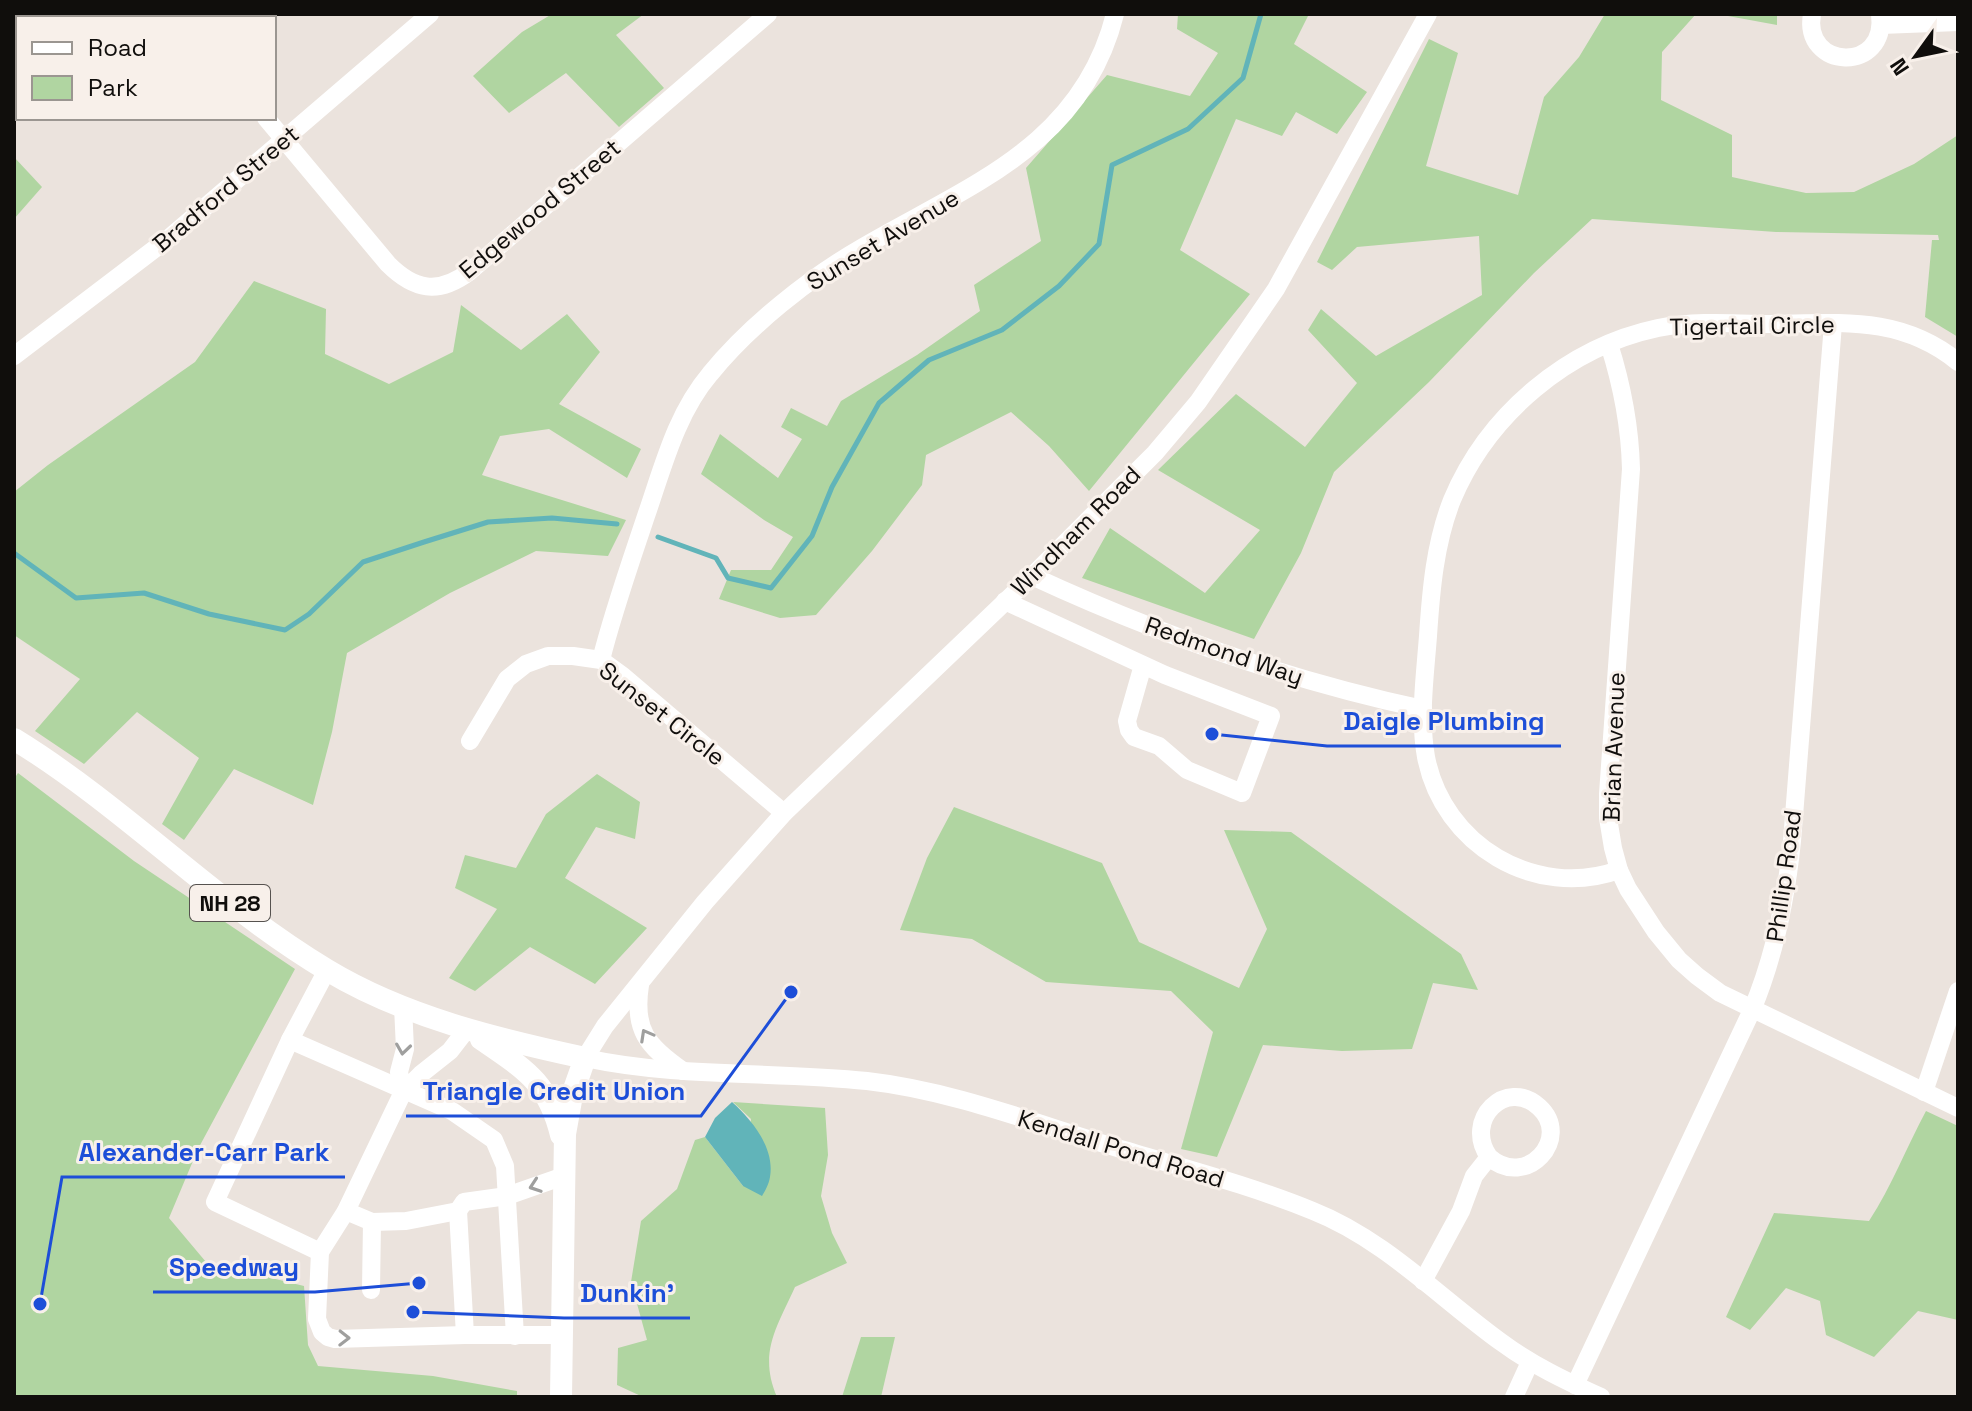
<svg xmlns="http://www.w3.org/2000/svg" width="1972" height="1411" font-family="'Space Grotesk',sans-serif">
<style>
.green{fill:#b0d5a1}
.water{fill:#61b4b9}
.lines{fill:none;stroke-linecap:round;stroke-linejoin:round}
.stream{stroke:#61b4b9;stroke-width:5}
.minor{stroke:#fff;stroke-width:18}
.major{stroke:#fff;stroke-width:22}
.oneway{stroke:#9f9f9e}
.labels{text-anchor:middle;stroke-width:6;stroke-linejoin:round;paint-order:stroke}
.shield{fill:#f8f0ea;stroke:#56524f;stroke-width:2}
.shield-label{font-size:22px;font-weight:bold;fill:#100e0c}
.street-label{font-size:24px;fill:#100e0c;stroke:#f8f0ea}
.leader{fill:none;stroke:#1d4ed8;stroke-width:3}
.callout-dot{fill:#1d4ed8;stroke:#f8f0ea;stroke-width:3}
.callout-label{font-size:26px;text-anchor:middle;font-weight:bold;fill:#1d4ed8;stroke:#f8f0ea;stroke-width:6;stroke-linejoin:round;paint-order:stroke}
</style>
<rect width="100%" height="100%" fill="#ebe3dd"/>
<g class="green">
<path d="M552,14H644L616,35L664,88L619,127L566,73L509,113L473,76L522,32Z"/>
<path d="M1178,14H1309L1294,44L1367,92L1337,134L1296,112L1282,136L1236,119L1180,250L1250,294L1089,491L1049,446L1011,412L926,455L922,485L872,551L816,615L780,618L719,599L731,570H771L793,537L764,520L701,474L720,434L778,478L802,439L781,427L791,408L827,426L841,401L917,355L980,311L974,285L1041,241L1026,168L1107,75L1190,96L1218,53L1177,29Z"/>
<path d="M1605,14H1696L1662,52L1661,100L1732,135V177L1806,193L1854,192L1914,164L1958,135V337L1925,317L1932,240H1939L1938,235L1776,232L1592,219L1534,273L1429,382L1334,472L1301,553L1254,639L1082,578L1110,528L1205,593L1260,530L1158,470L1236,394L1305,447L1357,383L1308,330L1321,309L1376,356L1482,295L1479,236L1357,247L1332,270L1317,262L1429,39L1458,53L1426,166L1518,195L1544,97L1579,57Z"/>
<path d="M1717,14H1777V25Z"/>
<path d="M14,157L42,187L14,219Z"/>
<path d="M254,281L326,309L325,354L389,384L453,352L461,305L521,350L567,314L600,352L559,404L641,449L627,478L549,429L500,436L482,475L626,520L608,556L536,551L450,593L347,653L332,732L313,805L234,769L184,840L162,824L199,758L137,712L84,764L35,731L80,679L14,635V492L48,465L195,362Z"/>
<path d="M18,773L134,861L295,969L198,1149L169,1218L206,1262L304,1286L308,1345L318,1366L433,1376L517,1391V1397H14V779Z"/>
<path d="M597,774L640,802L635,839L596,827L565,878L647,928L595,984L530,947L475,991L449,978L497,909L455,888L465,855L516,868L546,814Z"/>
<path d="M954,807L1102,863L1139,942L1239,988L1267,929L1224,830L1291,832L1461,954L1478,990L1433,983L1412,1049L1342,1051L1263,1045L1217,1157L1181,1149L1213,1032L1171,991L1046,982L972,939L900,930L927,858Z"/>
<path d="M733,1102L825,1108L828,1155L821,1196L832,1233L847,1263L795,1287C777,1327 758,1353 777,1397H643L617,1385L618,1348L647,1340L631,1282L641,1221L677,1189L695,1140L705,1137L743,1186L751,1119Z"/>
<path d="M1926,1111L1958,1126V1320L1918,1311L1874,1357L1826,1335L1820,1301L1786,1288L1750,1330L1726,1317L1774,1213L1869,1221C1892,1186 1906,1148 1926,1111Z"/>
<path d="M861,1337H895L881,1397H842Z"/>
</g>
<path class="water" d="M732,1102C752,1120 775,1148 770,1177C769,1184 765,1191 762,1196L743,1186L705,1137L715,1118Z"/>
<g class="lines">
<g class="stream">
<path d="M658,537L716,558L728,578L771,588L812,536L832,487L879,403L929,360L1002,330L1059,286L1099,244L1112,165L1188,129L1243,78L1261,14"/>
<path d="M14,553L76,598L144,593L209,614L285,630L309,614L363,562L424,542L488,522L552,518L617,524"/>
</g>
<g class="minor">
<path d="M175,14L178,18"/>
<path d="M1428,14L1276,289L1198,402L1155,453L1032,576L784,813L705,902L605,1026L585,1058C678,1078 773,1071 867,1081C955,1091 1039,1125 1124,1150C1187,1169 1252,1186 1313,1211C1384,1239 1440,1298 1501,1342C1532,1365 1566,1381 1601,1397"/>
<path d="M1812,14C1802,70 1888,74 1880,14"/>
<path d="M88,18L93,14"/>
<path d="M1881,25L1958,22"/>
<path d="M14,83L18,80"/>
<path d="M266,118L388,264C414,290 438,295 469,272L768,14"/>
<path d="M1609,344C1622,385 1630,426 1631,469L1608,794V818L1613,848L1619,870L1628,889L1656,932L1679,960L1697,976L1720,993L1958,1108"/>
<path d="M14,356L169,238L430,14"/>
<path d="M1032,576C1157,634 1288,680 1423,709"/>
<path d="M1005,601L1165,675L1271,716L1242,793L1187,770L1159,746L1134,737L1129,730L1127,721L1143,665"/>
<path d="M601,660C613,612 630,564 646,516C663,467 676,414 710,374C749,326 809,278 863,247C969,185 1082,146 1115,14"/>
<path d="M470,741L507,679L526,664L548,656H573L601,660L623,676L784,813"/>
<path d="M1619,870C1535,900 1443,845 1426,757C1419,718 1425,676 1428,636C1431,590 1435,543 1452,500C1488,414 1568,347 1658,328C1692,321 1727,323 1761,324C1834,324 1898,313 1958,362"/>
<path d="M640,985C633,1030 647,1046 683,1071"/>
<path d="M467,1029L450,1051L421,1074L403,1092L346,1211L320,1252L317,1319L322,1332L328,1337L335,1339L465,1335H562"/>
<path d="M290,1040L452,1111L494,1140L505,1166L515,1336"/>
<path d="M403,1092L399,1072L405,1049L403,1006"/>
<path d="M1924,1092L1958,991"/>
<path d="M346,1211L372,1222L406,1221L458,1211L464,1202L507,1196L564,1176"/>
<path d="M458,1211L465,1335"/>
<path d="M320,1252L215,1202L290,1040L327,970"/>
<path d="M1423,1281L1461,1211L1474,1176L1489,1157C1463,1120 1506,1077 1539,1107C1573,1138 1526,1190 1489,1157"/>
<path d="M371,1290L372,1222"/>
<path d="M1575,1385L1752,1010C1775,955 1786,900 1792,841L1833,324"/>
<path d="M1514,1397L1530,1362"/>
</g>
<g class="major">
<path d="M14,739C125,807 215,903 327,970C405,1017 497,1039 585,1058L572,1095L565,1134L561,1397"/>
<path d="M481,1039C524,1069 548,1081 561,1135"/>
</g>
</g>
<defs><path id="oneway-chevron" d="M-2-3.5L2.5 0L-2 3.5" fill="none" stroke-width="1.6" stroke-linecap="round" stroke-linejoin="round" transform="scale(2)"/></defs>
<g class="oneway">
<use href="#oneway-chevron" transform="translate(646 1035) rotate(-119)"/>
<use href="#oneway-chevron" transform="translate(403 1049) rotate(98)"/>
<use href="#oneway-chevron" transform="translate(535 1186) rotate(161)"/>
<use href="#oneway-chevron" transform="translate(344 1338) rotate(1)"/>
</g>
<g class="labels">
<rect class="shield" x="190" y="885" width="80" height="36" rx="6"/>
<g class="shield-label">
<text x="230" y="911">NH 28</text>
</g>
<g class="street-label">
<text transform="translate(226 189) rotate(-40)" y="8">Bradford Street</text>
<text transform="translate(540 209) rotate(-40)" y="8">Edgewood Street</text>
<text transform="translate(883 240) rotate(-31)" y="8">Sunset Avenue</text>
<text transform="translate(1752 326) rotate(-1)" y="8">Tigertail Circle</text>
<text transform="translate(1076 531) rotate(-45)" y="8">Windham Road</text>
<text transform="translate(1224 651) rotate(19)" y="8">Redmond Way</text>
<text transform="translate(662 714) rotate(38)" y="8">Sunset Circle</text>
<text transform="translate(1614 747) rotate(-88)" y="8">Brian Avenue</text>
<text transform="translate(1784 876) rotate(-82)" y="8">Phillip Road</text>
<text transform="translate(1121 1149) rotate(17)" y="8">Kendall Pond Road</text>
</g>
</g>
<path class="leader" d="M1212 734L1327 746H1561M791 992L701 1116H406M40 1304L62 1177H345M419 1283L315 1292H153M413 1312L564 1318H690"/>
<g class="callout-dot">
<circle cx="1212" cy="734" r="8"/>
<circle cx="791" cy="992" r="8"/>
<circle cx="40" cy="1304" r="8"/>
<circle cx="419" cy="1283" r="8"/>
<circle cx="413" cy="1312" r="8"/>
</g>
<g class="callout-label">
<text x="1444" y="730">Daigle Plumbing</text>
<text x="554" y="1100">Triangle Credit Union</text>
<text x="204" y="1161">Alexander-Carr Park</text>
<text x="234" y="1276">Speedway</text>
<text x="627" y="1302">Dunkin'</text>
</g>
<rect width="1972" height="1411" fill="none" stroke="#100e0c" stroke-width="32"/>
<rect x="16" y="16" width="260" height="104" fill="#f8f0ea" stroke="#9b9691" stroke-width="2"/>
<rect x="32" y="42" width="40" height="12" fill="#ffffff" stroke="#9b9691" stroke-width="2"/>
<text x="88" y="56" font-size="24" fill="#100e0c">Road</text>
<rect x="32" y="76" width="40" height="24" fill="#b0d5a1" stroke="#9b9691" stroke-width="2"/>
<text x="88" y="96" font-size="24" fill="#100e0c">Park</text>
<g transform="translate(1916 56) rotate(237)" stroke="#f8f0ea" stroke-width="6" paint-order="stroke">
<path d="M0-6L14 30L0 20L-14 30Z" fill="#100e0c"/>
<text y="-12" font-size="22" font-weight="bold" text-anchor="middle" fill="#100e0c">N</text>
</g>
</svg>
